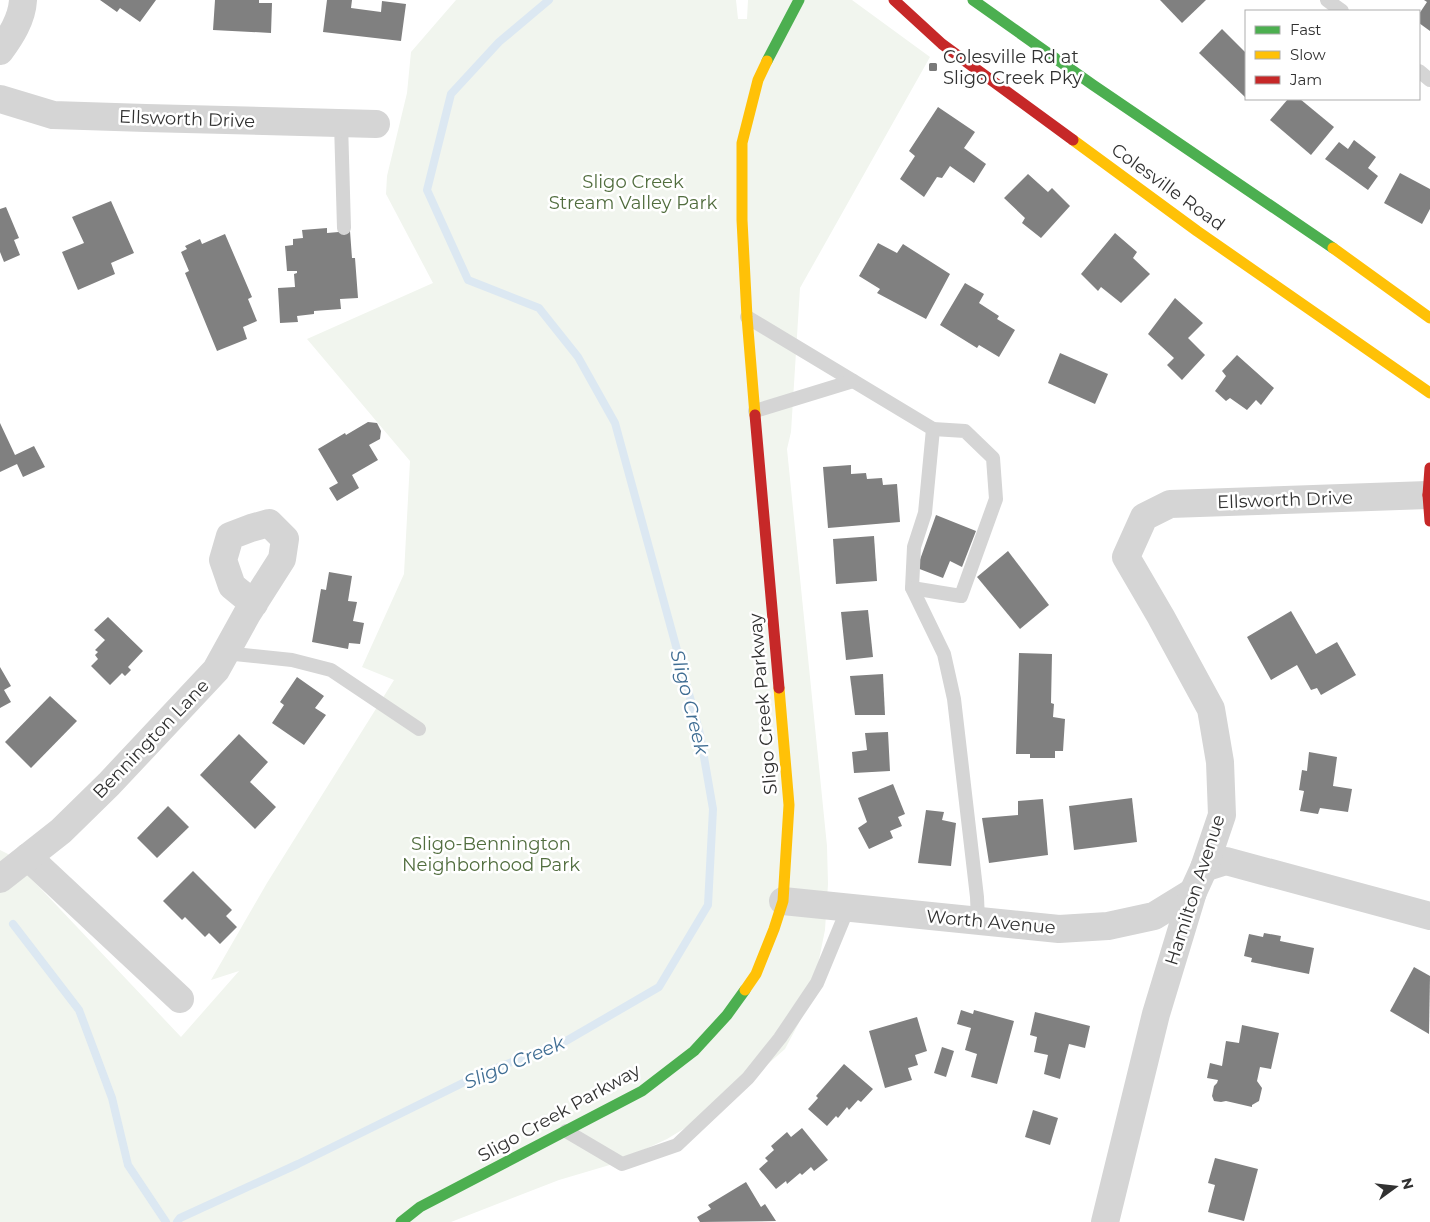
<svg xmlns="http://www.w3.org/2000/svg" width="1430" height="1222" font-family="Montserrat,sans-serif">
<style>
.green{fill:#f1f5ee}
.lines{fill:none;stroke-linecap:round;stroke-linejoin:round}
.stream{stroke:#dce8f2;stroke-width:8}
.building{fill:#808080}
.lane{stroke:#d5d5d5;stroke-width:14}
.street{stroke:#d5d5d5;stroke-width:28}
.fast{stroke:#4caf50;stroke-width:11}
.slow{stroke:#ffc107;stroke-width:11}
.jam{stroke:#c62828;stroke-width:11}
.poi-dot{fill:#797979;stroke:#fff;stroke-width:2}
.labels{text-anchor:middle;stroke-width:5;stroke-linejoin:round;paint-order:stroke}
.poi-label{font-size:18px;fill:#313131;stroke:#fff;text-anchor:start}
.street-label{font-size:18px;fill:#313131;stroke:#fff}
.park-label{font-size:18px;fill:#516d3e;stroke:#fff}
.water-label{font-size:19px;font-style:italic;fill:#3f6d93;stroke:#fff}
</style>
<rect width="100%" height="100%" fill="#fff"/>
<path class="green" d="M456,0H736L738,19H747L748,0H852L930,57L800,288L791,432L787,449L827,846L828,884L825,930L816,974L802,1017L785,1049L718,1108L667,1139L613,1164L559,1180L451,1222H0V850L8,854L181,1037L239,971L211,980L267,883L394,680L362,667L404,574L410,461L307,339L433,283L386,194L387,176L407,93L411,52Z"/>
<g class="lines">
<g class="stream">
<path d="M13,924L79,1010L112,1098L128,1165L166,1222"/>
<path d="M177,1222L180,1218L298,1164L481,1074L566,1041L659,987L708,905L713,809L700,734L615,423L578,357L539,308L468,280L427,190L451,94L499,42L549,0"/>
</g>
</g>
<g class="building">
<path d="M100,0H156L140,22L120,8L117,12Z"/>
<path d="M215,0H259V3H272L271,33L213,30Z"/>
<path d="M327,0H352L351,8L381,12L382,1L406,4L401,41L323,32Z"/>
<path d="M1160,0H1206L1182,23Z"/>
<path d="M1424,0H1430V31L1419,23V14L1427,2Z"/>
<path d="M1222,29L1246,53V98L1199,53Z"/>
<path d="M1288,99H1300L1334,127L1311,155L1270,120Z"/>
<path d="M938,107L975,132L964,148L986,164L974,183L950,166L942,178L937,177L924,197L900,179L915,156L909,151Z"/>
<path d="M1354,140L1376,157L1368,168L1378,176L1368,190L1325,159L1339,142L1348,149Z"/>
<path d="M1400,173L1430,189V209L1422,224L1384,203Z"/>
<path d="M1028,174L1048,192L1052,188L1070,206L1041,238L1022,223L1025,218L1004,198Z"/>
<path d="M111,201L134,253L111,263L115,274L78,290L62,252L84,243L72,217Z"/>
<path d="M6,207L19,238L14,240L20,255L4,262L0,252V209Z"/>
<path d="M327,228V233L350,231L352,258H355L358,298L340,299L341,309L314,311V314L297,316L298,322L280,323L278,288L295,287L294,274L297,273V271H287L285,246L293,245V239L303,238L302,230Z"/>
<path d="M1115,233L1137,252L1133,258L1150,274L1121,303L1101,287L1098,291L1081,274Z"/>
<path d="M225,234L252,297L248,299L257,321L243,327L247,339L217,351L185,273L189,271L181,252L187,249L185,246L200,239L202,244Z"/>
<path d="M878,243L897,253L903,244L950,274L926,319L877,293L880,289L859,276Z"/>
<path d="M965,283L984,294L979,303L999,316L997,319L1015,330L999,357L979,345L977,348L940,325Z"/>
<path d="M1175,298L1203,323L1188,338L1205,355L1182,380L1167,365L1174,358L1148,334Z"/>
<path d="M1060,353L1108,374L1095,404L1048,383Z"/>
<path d="M1237,355L1274,388L1261,405L1256,400L1247,410L1230,398L1226,401L1215,391L1226,376L1222,371Z"/>
<path d="M368,422L377,423L381,431L380,439L369,445L378,460L352,475L359,488L337,501L329,488L338,483L318,449L345,433L346,435Z"/>
<path d="M0,423L15,455L34,446L45,467L23,477L17,464L0,472Z"/>
<path d="M851,465V474L866,473L867,479L882,478L883,485L897,484L900,522L828,528L823,467Z"/>
<path d="M936,515L976,531L962,567L950,561L943,578L917,568Z"/>
<path d="M874,536L877,581L836,584L833,539Z"/>
<path d="M1008,551L1049,605L1020,629L977,577Z"/>
<path d="M329,572L352,576L348,601L357,602L353,621L364,623L360,644L349,643L348,649L312,642L321,589L326,590Z"/>
<path d="M868,610L873,657L846,660L841,612Z"/>
<path d="M1291,611L1316,654L1337,642L1356,675L1321,695L1317,688L1311,690L1297,665L1271,680L1247,637Z"/>
<path d="M108,617L143,651L128,667L131,670L125,676L122,673L110,685L91,666L98,659L95,655L98,652L95,650L105,640L94,630Z"/>
<path d="M1019,653L1052,654L1051,703L1054,704L1053,717L1065,719L1063,751H1055V758H1030V754H1016Z"/>
<path d="M0,667L11,686L4,690L11,702L0,708Z"/>
<path d="M883,674L885,715H855L850,676Z"/>
<path d="M297,677L324,696L315,708L326,715L304,745L272,723L284,705L280,702Z"/>
<path d="M50,696L77,721L31,768L5,742Z"/>
<path d="M888,732L890,771L854,773L852,752L867,750L865,733Z"/>
<path d="M239,734L268,762L250,782L276,807L255,829L200,775Z"/>
<path d="M1309,752L1337,757L1333,786L1352,789L1348,812L1320,808L1318,814L1300,811L1304,791L1299,790L1302,770L1307,771Z"/>
<path d="M893,784L905,814L898,817L902,826L890,831L893,838L869,849L858,828L867,822L858,798Z"/>
<path d="M1132,798L1137,842L1074,850L1069,806Z"/>
<path d="M1043,799L1048,855L989,863L982,818L1018,815V801Z"/>
<path d="M168,806L189,827L157,858L137,838Z"/>
<path d="M926,810L944,812L942,820L956,823L951,866L918,863Z"/>
<path d="M193,871L232,910L226,916L237,927L220,944L209,933L205,937L185,917L182,920L163,901Z"/>
<path d="M1264,933L1281,936L1280,941L1314,948L1309,974L1251,962L1252,958L1244,956L1249,934L1263,937Z"/>
<path d="M1414,967L1430,976L1429,1034L1390,1011Z"/>
<path d="M961,1010L973,1014L974,1010L1014,1021L997,1084L971,1077L977,1054L965,1050L971,1028L957,1024Z"/>
<path d="M1035,1012L1090,1026L1085,1048L1069,1044L1060,1079L1044,1074L1048,1055L1034,1052L1037,1037L1030,1035Z"/>
<path d="M917,1017L927,1051L915,1055L918,1065L908,1068L912,1080L885,1088L869,1031Z"/>
<path d="M1242,1025L1279,1033L1271,1069L1260,1067L1257,1081L1262,1088L1259,1101L1252,1105V1107L1226,1101L1221,1102L1214,1101L1212,1096L1214,1086L1217,1083L1218,1080L1207,1078L1210,1063L1222,1066L1226,1041L1239,1043Z"/>
<path d="M942,1047L954,1051L946,1077L934,1073Z"/>
<path d="M844,1064L873,1089L861,1102L858,1100L849,1110L847,1107L838,1118L836,1116L827,1126L808,1109L818,1098L816,1096Z"/>
<path d="M1033,1110L1058,1118L1050,1145L1025,1137Z"/>
<path d="M802,1128L828,1160L814,1171L811,1167L802,1175L800,1173L787,1184L786,1181L776,1189L759,1169L768,1161L765,1158L774,1150L771,1146L787,1132L791,1137Z"/>
<path d="M1215,1158L1258,1169L1244,1221L1208,1212L1215,1185L1208,1183Z"/>
<path d="M746,1182L761,1207L765,1204L776,1221L700,1222L697,1217L711,1209L708,1205Z"/>
</g>
<g class="lines">
<g class="lane">
<path d="M1327,0L1342,11"/>
<path d="M1419,71L1430,80"/>
<path d="M341,123L344,228"/>
<path d="M747,317L933,429L925,513L914,547L912,588L944,654L954,699L977,897L978,921"/>
<path d="M755,411L853,381"/>
<path d="M912,588L961,596L996,499L993,458L965,431L933,429"/>
<path d="M225,653L292,660L331,670L419,729"/>
<path d="M566,1131L622,1164L677,1145L748,1078L780,1038L817,983L848,908"/>
</g>
<g class="street">
<path d="M0,51C11,36 22,19 23,0"/>
<path d="M0,99L53,115L146,118L376,124"/>
<path d="M28,857L180,999"/>
<path d="M1204,868L1226,861L1430,916"/>
<path d="M0,879L61,831L109,784L216,670L247,614L282,559L285,539L269,523L251,528L230,536L223,560L232,586L254,604"/>
<path d="M783,901L1059,929L1108,926L1154,916L1193,892"/>
<path d="M1105,1222L1156,1014L1193,892L1204,868L1222,815L1220,762L1211,709L1161,617L1126,557L1144,517L1170,504L1428,495"/>
</g>
<g class="fast">
<path d="M973,0L1093,85L1333,248"/>
<path d="M767,61L799,0"/>
<path d="M401,1222L420,1207L642,1091L694,1051L727,1015L745,990"/>
</g>
<g class="slow">
<path d="M1073,140L1197,231L1430,393"/>
<path d="M1333,248L1430,318"/>
<path d="M755,415L747,317L742,220V143L758,80L767,61"/>
<path d="M745,990L756,974L774,929L783,901L789,805L779,688"/>
</g>
<g class="jam">
<path d="M894,0L942,44L1073,140"/>
<path d="M755,415L779,688"/>
<path d="M1430,468L1428,495L1430,521"/>
<path d="M1428,495H1430"/>
</g>
</g>
<rect class="poi-dot" x="928" y="62" width="10" height="10" rx="2.5"/>
<g class="labels">
<g class="poi-label">
<text x="943" y="63">Colesville Rd at<tspan x="943" dy="21">Sligo Creek Pky</tspan></text>
</g>
<g class="street-label">
<text transform="translate(187 119) rotate(2)" y="6">Ellsworth Drive</text>
<text transform="translate(1168 187) rotate(36)" y="6">Colesville Road</text>
<text transform="translate(1285 500) rotate(-2)" y="6">Ellsworth Drive</text>
<text transform="translate(763 704) rotate(-95)" y="6">Sligo Creek Parkway</text>
<text transform="translate(151 739) rotate(-46)" y="6">Bennington Lane</text>
<text transform="translate(1195 890) rotate(-72)" y="6">Hamilton Avenue</text>
<text transform="translate(991 922) rotate(5)" y="6">Worth Avenue</text>
<text transform="translate(559 1113) rotate(-29)" y="6">Sligo Creek Parkway</text>
</g>
<g class="park-label">
<text x="633" y="188">Sligo Creek<tspan x="633" dy="21">Stream Valley Park</tspan></text>
<text x="491" y="850">Sligo-Bennington<tspan x="491" dy="21">Neighborhood Park</tspan></text>
</g>
<g class="water-label">
<text transform="translate(690 702) rotate(76)" y="7">Sligo Creek</text>
<text transform="translate(514 1062) rotate(-23)" y="7">Sligo Creek</text>
</g>
</g>
<rect x="1245" y="10" width="175" height="90" fill="#ffffff" stroke="#adadad"/>
<rect x="1255" y="26" width="25" height="8" fill="#4caf50" stroke="#adadad"/>
<text x="1290" y="35" font-size="15" fill="#313131">Fast</text>
<rect x="1255" y="51" width="25" height="8" fill="#ffc107" stroke="#adadad"/>
<text x="1290" y="60" font-size="15" fill="#313131">Slow</text>
<rect x="1255" y="76" width="25" height="8" fill="#c62828" stroke="#adadad"/>
<text x="1290" y="85" font-size="15" fill="#313131">Jam</text>
<g transform="translate(1395 1187) rotate(75)" stroke="#ffffff" stroke-width="4" paint-order="stroke">
<path d="M0-4L9 19L0 12L-9 19Z" fill="#313131"/>
<text y="-8" font-size="14" font-weight="bold" text-anchor="middle" fill="#313131">N</text>
</g>
</svg>
